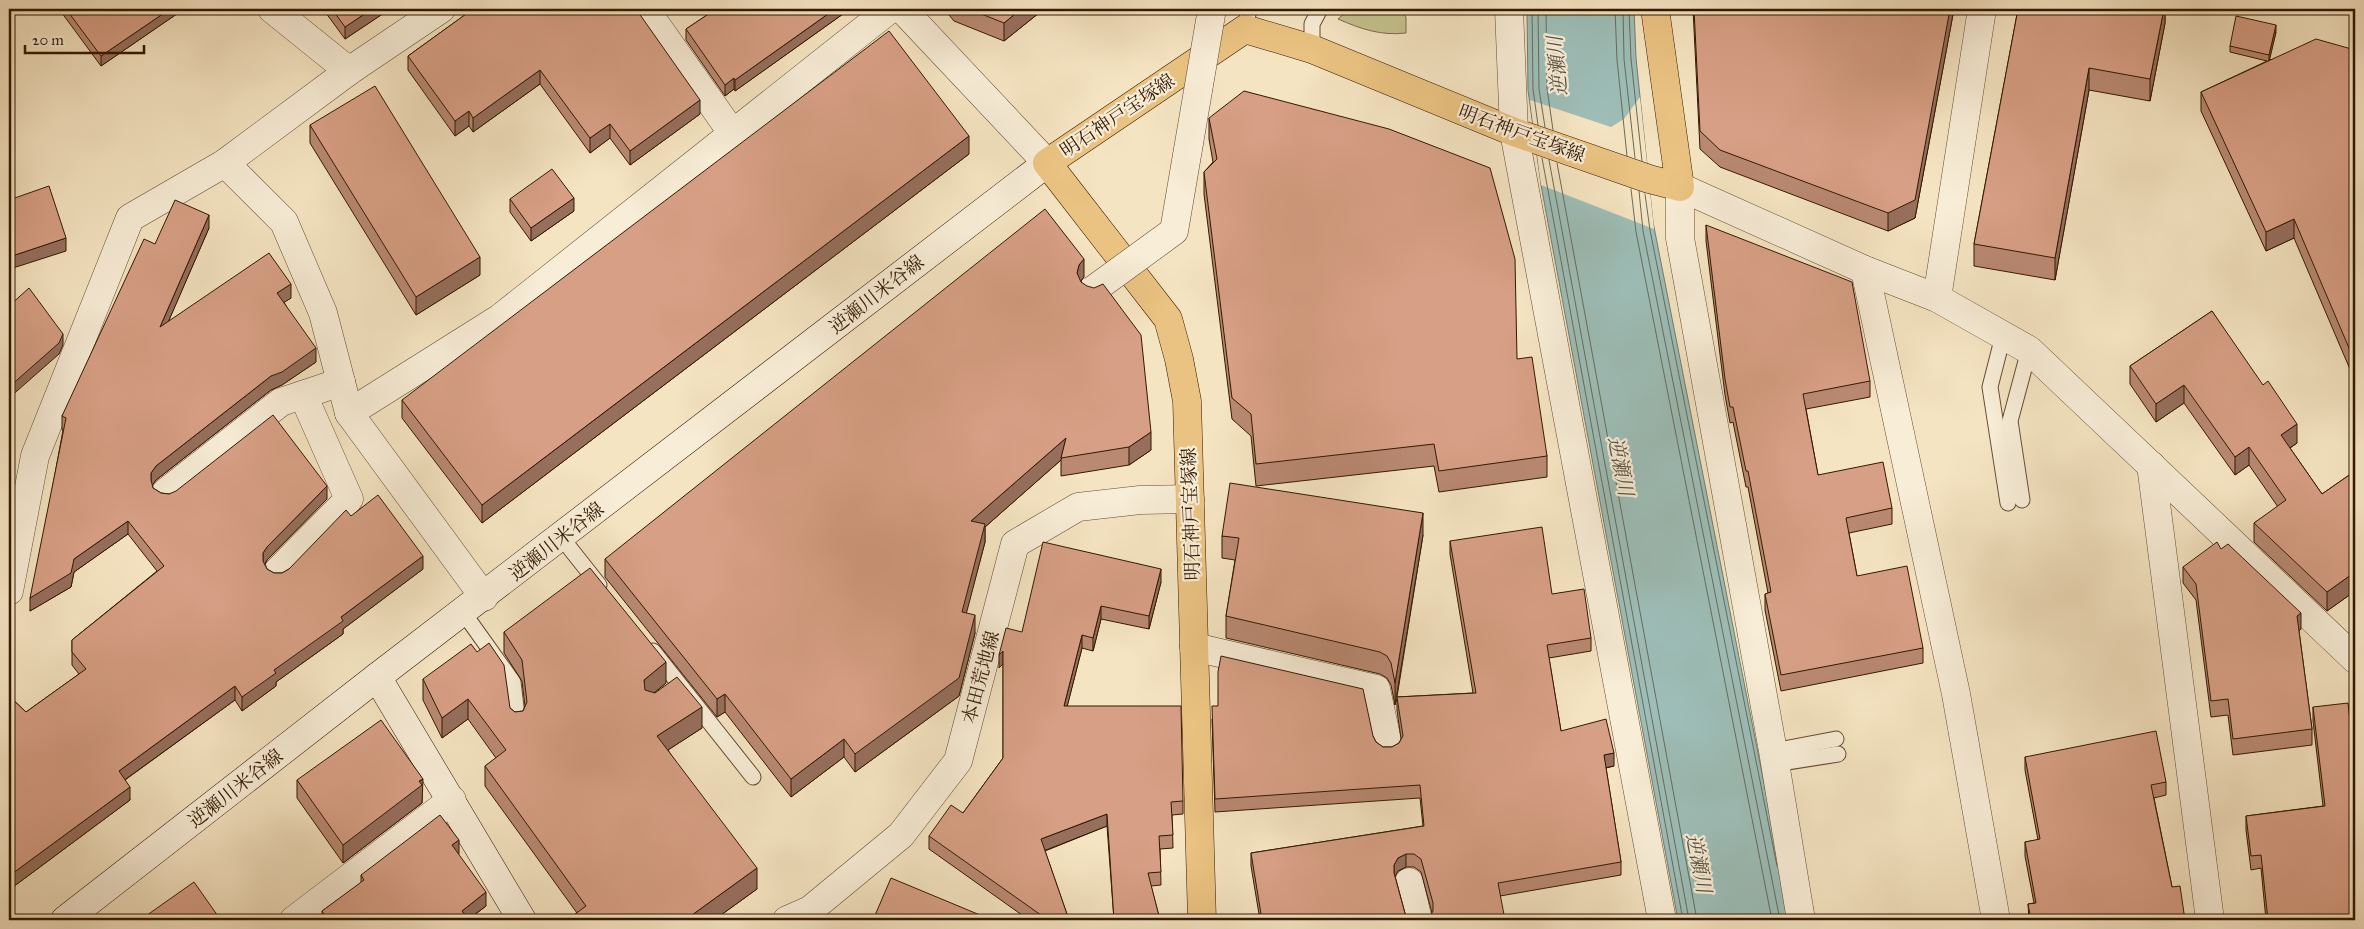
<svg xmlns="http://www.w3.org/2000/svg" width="2364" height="929" font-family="'IM FELL Great Primer','Noto Serif JP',serif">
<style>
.green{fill:#c4c18e;stroke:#7c6c48}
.water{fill:#9dbeb8;stroke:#737c6f}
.pier{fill:#f5e4c2}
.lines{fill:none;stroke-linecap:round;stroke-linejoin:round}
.shore{stroke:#686b5c;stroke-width:1}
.lane-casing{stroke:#644b31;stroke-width:17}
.street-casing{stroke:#644b31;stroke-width:29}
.secondary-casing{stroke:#331801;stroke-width:29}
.primary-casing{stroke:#331801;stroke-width:29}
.lane{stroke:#f8edd7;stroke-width:15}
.street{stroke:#f8edd7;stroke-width:28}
.secondary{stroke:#f8edd7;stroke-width:28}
.primary{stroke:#eac281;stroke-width:28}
.street-bridge-casing{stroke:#644b31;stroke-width:29;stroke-linecap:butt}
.street-bridge{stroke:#f8edd7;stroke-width:28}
.wall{fill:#b98972;stroke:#331801}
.shaded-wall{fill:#966f5d;stroke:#331801}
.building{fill:#d79f85;stroke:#331801}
.labels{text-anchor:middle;stroke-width:4.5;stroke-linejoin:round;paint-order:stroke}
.street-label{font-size:19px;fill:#331801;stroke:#f8edd7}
.water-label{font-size:20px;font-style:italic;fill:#585241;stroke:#f8edd7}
</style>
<rect width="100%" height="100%" fill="#f5e4c2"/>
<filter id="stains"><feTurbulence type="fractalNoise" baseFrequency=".004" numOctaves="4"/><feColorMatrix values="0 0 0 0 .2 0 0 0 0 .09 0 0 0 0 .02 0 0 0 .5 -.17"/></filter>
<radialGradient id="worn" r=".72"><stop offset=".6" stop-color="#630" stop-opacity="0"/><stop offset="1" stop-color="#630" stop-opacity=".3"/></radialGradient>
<path class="green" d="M1350,9H1399L1406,17V33C1381,36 1361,29 1338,19Z"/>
<path class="water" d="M1527,9H1634L1636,58L1653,222L1791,920H1678L1541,185L1528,90Z"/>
<path class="pier" d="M1640,97L1654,229L1541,185L1530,100L1611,127L1624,119Z"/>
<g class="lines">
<g class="shore">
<path d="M1532,9L1533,89L1538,125"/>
<path d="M1538,9L1539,89L1545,127"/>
<path d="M1546,9L1547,88L1553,130"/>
<path d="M1615,9L1617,60L1627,156"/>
<path d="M1623,9L1624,59L1635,158"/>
<path d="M1629,9L1631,59L1642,161"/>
<path d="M1542,158L1683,920"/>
<path d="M1549,160L1689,920"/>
<path d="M1557,163L1697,920"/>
<path d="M1631,189L1636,232L1772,920"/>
<path d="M1639,191L1643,231L1780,920"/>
<path d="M1645,194L1650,230L1777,866"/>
</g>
<defs>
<g id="lane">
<path d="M1245,29L1249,9"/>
<path d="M1312,49V24L1320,9"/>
<path d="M2003,336L1990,387L2008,503"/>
<path d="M2022,500L2010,421L2029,350"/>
<path d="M561,537L599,585"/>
<path d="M463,612L513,682L518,724"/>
<path d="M653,651L753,777"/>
<path d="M1773,751L1836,739"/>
<path d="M1775,764L1838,754"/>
</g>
<g id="street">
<path d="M272,9L349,71"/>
<path d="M645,9L733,134"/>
<path d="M902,9L1047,163"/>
<path d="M1509,9L1514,132L1662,920"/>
<path d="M225,163L284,222L323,313L349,413"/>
<path d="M1865,270L1956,694L1996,920"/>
<path d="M1937,298L1982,9"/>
<path d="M2151,465L2210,920"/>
<path d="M166,492L281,402L341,382"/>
<path d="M278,571L349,499L303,395"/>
<path d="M9,591L35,456L130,218L225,163L349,71L441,9"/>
<path d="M484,597L349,413L500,318L890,9"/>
<path d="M1194,647L1376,689L1388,745"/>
<path d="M1409,882L1418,920"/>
<path d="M294,920L452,800"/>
<path d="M787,920L810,910L901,835L958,761L1015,544L1078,507L1140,500L1190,499"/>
<path d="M1801,920L1773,751L1680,238V187L1865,270L1937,298L2029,350L2355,659"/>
</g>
<g id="secondary">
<path d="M377,677L522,920"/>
<path d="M65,920L377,677L1047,163"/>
</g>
<path id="primary" d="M1202,920L1187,401L1179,359L1168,319L1047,163L1245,29L1312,49L1514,132L1649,179L1680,187L1655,9"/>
</defs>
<use href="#lane" class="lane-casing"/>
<use href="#street" class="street-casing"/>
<use href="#secondary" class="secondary-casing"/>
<use href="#primary" class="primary-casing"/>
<use href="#lane" class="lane"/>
<use href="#street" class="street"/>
<use href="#secondary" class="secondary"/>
<use href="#primary" class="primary"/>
<defs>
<path id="street-bridge" d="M1093,290L1174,231L1212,9"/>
</defs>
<use href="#street-bridge" class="street-bridge-casing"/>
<use href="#street-bridge" class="street-bridge"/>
</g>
<g class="wall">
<path d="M59,9H184L101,66Z"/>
<path d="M323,9H390L345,39Z"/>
<path d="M473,9L700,114L630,165L610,138L590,153L540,84L473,132L469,126L455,136L408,70V56Z"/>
<path d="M716,9H850L735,91L734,89L725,96L686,40V29Z"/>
<path d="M944,9H1044L1004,41L954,21Z"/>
<path d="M1693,9H1954L1915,218L1888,231L1720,167L1700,149Z"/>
<path d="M2018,9H2165V23L2150,101L2089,90L2055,280L1974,266V244Z"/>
<path d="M2276,32L2269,60L2355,50V381L2294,238L2266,251L2201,111V92L2267,61L2230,52V46Z"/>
<path d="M1209,118L1517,359L1547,456V477L1439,492L1434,466L1256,486L1251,436L1232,419L1204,194V172L1213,162L1209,139Z"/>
<path d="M310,125L480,275L416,315L310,143Z"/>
<path d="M969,154L482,523L402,418V400Z"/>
<path d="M510,199L574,211L531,241L510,212Z"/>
<path d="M1706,225L1870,381V397L1806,409L1818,475L1892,508V524L1849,533L1857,576L1923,648V663L1781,691L1765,610V594L1768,593L1748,487H1746L1733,422L1730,423L1725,395L1706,241Z"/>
<path d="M209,228L168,322L291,298L284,302L316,362L282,385L271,390L156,480L152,485L153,488L161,493L169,494L327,499L267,560L265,564L267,569L274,573H282L289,569L351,516L423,569L343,629V634L276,682V686L242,711L235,700L125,780L130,800L9,890V696L26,712L79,674L72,665V640L157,571L128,534L74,572L71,587L30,611L63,430H62V416L155,244Z"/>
<path d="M1084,277L1081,281L1151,450L1129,465L1061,476V460L985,527V542L966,613L975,633L959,696L855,772L844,757L791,797L725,712L717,717L605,577V559Z"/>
<path d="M2212,311L2297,443L2290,448L2322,494L2355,471V591L2327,611L2254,542V523L2278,507L2249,465L2235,475L2184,403L2156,422L2130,384V366Z"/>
<path d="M1423,535L1397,697L1473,693L1450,554V541L1552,594L1591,638V651L1549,658L1561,731L1614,766L1606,768L1621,862V875L1500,896L1429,918L1432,913L1421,872L1414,867H1406L1398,871L1395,876L1406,917L1411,920H1260L1251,866V853L1423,826L1420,798L1215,812L1212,719L1373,736L1376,742L1383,747H1392L1399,743L1401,739L1397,710V699L1395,705L1391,685L1387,678L1380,674L1226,638V616L1235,560L1222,558V536Z"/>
<path d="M2221,549L2301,629L2299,631L2312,729V745L2233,755L2228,715L2211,717L2196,600L2183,583V567Z"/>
<path d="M1161,582L1149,629L1101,619L1093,651L1082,648L1067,706L1183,801V814L1172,815L1173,848L1160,849L1161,885L1151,886L1160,920H1114L1107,826L1045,851L1069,920H1029L929,849V836L963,813L1003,758V664L999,668L1022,632Z"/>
<path d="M504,632L666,683L654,693L702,728L668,750L757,889L714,920H567L577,913L485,786V766L496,758L468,719L442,738L423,700V679L510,708L515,712L523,711L525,706L522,681L504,653Z"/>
<path d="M2313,707L2355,920H2266L2261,868L2251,870L2246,830V816L2323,806L2313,721Z"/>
<path d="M2025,757L2166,782V795L2154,798L2172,887L2185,920H2029L2028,904L2034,903L2025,856V842L2038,840L2025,770Z"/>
<path d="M297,780L423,796L422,797V803L343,863L297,798Z"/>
<path d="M458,854L486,906L468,920L322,915V911L361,883V875Z"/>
</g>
<g class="shaded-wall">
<path d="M170,9H184L101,66V56Z"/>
<path d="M372,9H390L345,39V27Z"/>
<path d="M835,9H850L735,91V80Z"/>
<path d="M1021,9H1044L1004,41V23Z"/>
<path d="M1950,9H1954L1915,218L1888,231V213Z"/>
<path d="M2164,9H2165V23L2150,101V79Z"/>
<path d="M2276,25V32L2269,62V55Z"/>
<path d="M2089,68V90L2055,280V258Z"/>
<path d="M540,70V84L473,132V118Z"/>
<path d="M734,78V89L725,96V85Z"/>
<path d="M700,100V114L630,165V151Z"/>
<path d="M469,111V126L455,136V121Z"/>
<path d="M610,124V138L590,153V138Z"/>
<path d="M969,136V154L482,523V505Z"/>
<path d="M574,198V211L531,241V228Z"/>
<path d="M209,215V228L160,341V327Z"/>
<path d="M2294,219V238L2266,251V232Z"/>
<path d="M66,238V251L13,268V277L9,279V257Z"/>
<path d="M480,257V275L416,315V297Z"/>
<path d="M1084,259V277L1079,283L1077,273L1079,265Z"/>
<path d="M291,284V298L277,307V293Z"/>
<path d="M63,334V345L59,354L9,398V387Z"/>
<path d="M316,348V362L282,385L271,390L156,480L151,487V473L156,466L271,376Z"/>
<path d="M2184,385V403L2156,422V404Z"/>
<path d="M2297,424V443L2281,454V435Z"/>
<path d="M1151,432V450L1129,465V447Z"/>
<path d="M1066,438L1061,460L985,527V542L962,630V612L971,521Z"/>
<path d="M2249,447V465L2235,475V457Z"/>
<path d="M327,486V499L267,560L263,567V553L267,547Z"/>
<path d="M1423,513V535L1395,705V683Z"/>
<path d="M128,521V534L74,572L71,587L30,611V598L74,559Z"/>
<path d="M423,556V569L343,629V634L276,682V686L242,711V697L274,670L341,617Z"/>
<path d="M1161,569V582L1149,629V616Z"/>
<path d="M2355,572V591L2327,611V592Z"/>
<path d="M1101,606V619L1093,651V638Z"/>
<path d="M2301,613V629L2297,632V616Z"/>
<path d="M975,615V633L959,696L855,772V754Z"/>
<path d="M1082,635V648L1064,719V706Z"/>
<path d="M1003,651V664L999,668V655Z"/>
<path d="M666,662V683L644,701V680Z"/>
<path d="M235,686V700L119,784V771Z"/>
<path d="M725,694V712L717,717V699Z"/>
<path d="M468,699V719L442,738V718Z"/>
<path d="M702,707V728L657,757V736Z"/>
<path d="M844,739V757L791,797V779Z"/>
<path d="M1614,753V766L1604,768V755Z"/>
<path d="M423,779L422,803L343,863V845Z"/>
<path d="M130,787V800L9,890V876Z"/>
<path d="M1107,814V826L1041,852V839Z"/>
<path d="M459,840V854L452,859V845Z"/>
<path d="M1406,854V867L1398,871L1394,878V865L1398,858Z"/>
<path d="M757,868V889L714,920H685Z"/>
<path d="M486,892V906L467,920L462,911Z"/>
</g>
<g class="building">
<path d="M66,9H170L101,56Z"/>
<path d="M332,9H372L345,27Z"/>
<path d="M473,9H636L700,100L630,151L610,124L590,138L540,70L473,118L469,111L455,121L408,56Z"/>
<path d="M716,9H835L735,80L734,78L725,85L686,29Z"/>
<path d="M969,9H1021L1004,23Z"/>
<path d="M1694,9H1950L1915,200L1888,213L1720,150L1700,131Z"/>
<path d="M2018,9H2164L2150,79L2089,68L2055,258L1974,244Z"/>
<path d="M2236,16L2276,25L2269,55L2230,46Z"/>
<path d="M889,31L969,136L482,505L402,400Z"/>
<path d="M2316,39L2355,50V362L2294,219L2266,232L2201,92Z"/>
<path d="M375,86L480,257L416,297L310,125Z"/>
<path d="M1244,91L1389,129L1490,168L1515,259L1517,359L1532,357L1547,456L1439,471L1434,444L1256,464L1251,414L1232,398L1204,172L1217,159L1209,118Z"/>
<path d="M552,169L574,198L531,228L510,199Z"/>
<path d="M49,186L66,238L9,257V200Z"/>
<path d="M175,200L209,215L160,327L269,253L291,284L277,293L316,348L282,372L271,376L156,466L151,473V480L153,488L161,493L169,494L176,491L273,415L327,486L267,547L263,553V561L267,569L274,573H282L289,569L346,510L351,516L378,495L423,556L341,617L343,621L274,670L276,673L242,697L235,686L119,771L130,787L9,876V696L26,712L86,669L72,652V640L164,566L128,521L74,559L71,573L30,598L66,418L62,416L144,239L155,244Z"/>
<path d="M1045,209L1084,259L1079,265L1077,273L1081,282L1087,286L1094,288L1103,284L1141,335L1151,432L1129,447L1061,458L1066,438L971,521L985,524L962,612L975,615L959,678L855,754L844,739L791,779L725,694L717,699L605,559Z"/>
<path d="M1706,225L1852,282L1870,381L1803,394L1818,475L1883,462L1892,508L1846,518L1857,576L1907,566L1923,648L1781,675L1765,594L1771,592L1748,471H1746L1733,407H1730L1725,379Z"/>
<path d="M9,259L13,265L9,267Z"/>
<path d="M29,288L63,334L59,343L9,387V306Z"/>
<path d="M2212,311L2263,385L2268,381L2297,424L2281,435L2322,494L2355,471V572L2327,592L2254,523L2286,500L2249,447L2235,457L2184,385L2156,404L2130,366Z"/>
<path d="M1230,483L1423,513L1395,683L1391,663L1387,656L1380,652L1226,616L1239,538L1222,536Z"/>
<path d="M1542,527L1552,594L1584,589L1591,638L1547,645L1561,731L1606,719L1614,753L1604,755L1621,862L1498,883L1505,920H1425L1429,918L1433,911V903L1421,859L1414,854H1406L1398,858L1394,865V873L1406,917L1411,920H1262L1251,853L1424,826L1420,785L1215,799L1212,706H1218V672L1221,656L1363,689L1373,736L1376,742L1383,747H1392L1399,743L1403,736L1397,697L1476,693L1450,541Z"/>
<path d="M1043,542L1161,569L1149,616L1101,606L1093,638L1082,635L1064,706H1181L1183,801L1171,802L1173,835L1159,836L1161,872L1148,873L1160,920H1114L1107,814L1041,839L1069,920H1048L929,836L951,805L963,813L1003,758V651L999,655L1006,628L1022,632Z"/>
<path d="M2217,542L2221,549L2228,544L2301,613L2297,616L2312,729L2233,739L2228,699L2211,701L2196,584L2183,567Z"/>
<path d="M590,568L666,662L644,680L645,690L655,693L677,677L702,707L657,736L757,868L685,920H567L586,906L485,766L506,750L468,699L442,718L423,679L471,644L477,652L489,643L504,665L510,708L515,712L523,711L527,702L522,660L504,632Z"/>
<path d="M2348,703L2355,765V920H2268L2261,855L2251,856L2246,816L2325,806L2313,707Z"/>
<path d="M381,720L423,779L419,781L422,785L343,845L297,780Z"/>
<path d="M2156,731L2166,782L2151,785L2172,887L2180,886L2185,920H2031L2028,904L2036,903L2025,842L2040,839L2025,757Z"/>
<path d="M440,815L459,840L452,845L486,892L462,911L469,920H315L324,914L322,911L364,880L361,875Z"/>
<path d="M891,878L992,920H873Z"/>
<path d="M194,882L220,919L218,920H140Z"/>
<path d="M1970,918V920H1961Z"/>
</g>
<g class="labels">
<g class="street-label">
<text transform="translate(1117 115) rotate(-34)" y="7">明石神戸宝塚線</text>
<text transform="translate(1522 133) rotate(20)" y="7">明石神戸宝塚線</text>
<text transform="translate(876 294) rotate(-38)" y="7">逆瀬川米谷線</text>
<text transform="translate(1190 514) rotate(-92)" y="7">明石神戸宝塚線</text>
<text transform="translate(556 541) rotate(-38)" y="7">逆瀬川米谷線</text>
<text transform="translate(980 677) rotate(-75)" y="7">本田荒地線</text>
<text transform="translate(235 788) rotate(-38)" y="7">逆瀬川米谷線</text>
</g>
<g class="water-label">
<text transform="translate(1557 66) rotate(-95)" y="7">逆瀬川</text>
<text transform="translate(1621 466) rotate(79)" y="7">逆瀬川</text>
<text transform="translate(1699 863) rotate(79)" y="7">逆瀬川</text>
</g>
</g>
<rect width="2364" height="929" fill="none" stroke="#f5e4c2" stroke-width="30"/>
<rect x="10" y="10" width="2344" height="909" fill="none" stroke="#331801" stroke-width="2.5"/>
<rect x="15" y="15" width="2334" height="899" fill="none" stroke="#331801"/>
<path d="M25 45v8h119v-8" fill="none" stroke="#331801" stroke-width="2.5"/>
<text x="32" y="45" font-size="15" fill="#331801" stroke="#f8edd7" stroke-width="4" paint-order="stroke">20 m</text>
<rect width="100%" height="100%" filter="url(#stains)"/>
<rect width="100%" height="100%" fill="url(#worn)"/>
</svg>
